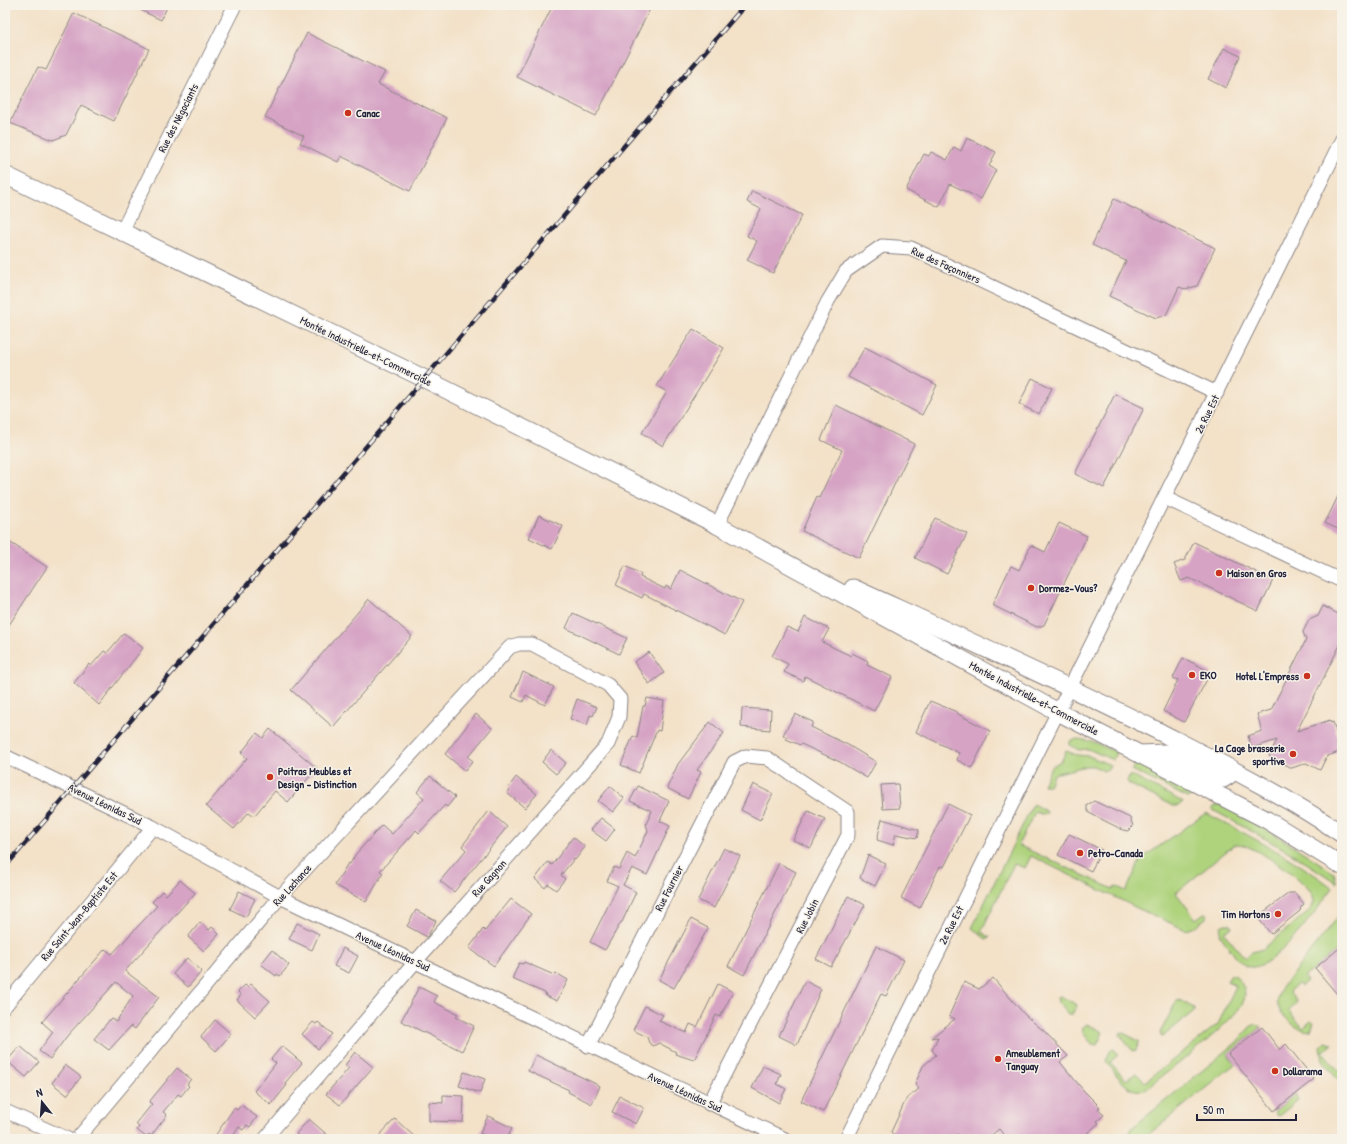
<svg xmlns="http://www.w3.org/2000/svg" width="1347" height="1144" font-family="'Patrick Hand',sans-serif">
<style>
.green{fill:#afd37d;stroke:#687a5c}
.building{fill:#d6a3c5}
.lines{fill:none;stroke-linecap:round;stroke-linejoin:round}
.minor-casing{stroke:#8a8282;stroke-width:15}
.major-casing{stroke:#8a8282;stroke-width:19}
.minor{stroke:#fff;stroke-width:13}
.major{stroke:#fff;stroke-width:17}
.rail-casing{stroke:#22223b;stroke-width:4.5}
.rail{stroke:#f7f3e8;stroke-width:3;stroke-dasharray:9;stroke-linecap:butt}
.poi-dot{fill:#c8321e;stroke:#f7f3e8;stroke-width:1.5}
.labels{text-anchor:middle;stroke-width:3;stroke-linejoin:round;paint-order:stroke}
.poi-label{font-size:11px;font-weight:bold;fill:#22223b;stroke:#f7f3e8;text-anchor:start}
.street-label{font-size:11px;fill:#22223b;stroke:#f7f3e8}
</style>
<rect width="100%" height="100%" fill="#f7f3e8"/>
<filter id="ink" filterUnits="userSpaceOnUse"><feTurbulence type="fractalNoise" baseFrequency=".025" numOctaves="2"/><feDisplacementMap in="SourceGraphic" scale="8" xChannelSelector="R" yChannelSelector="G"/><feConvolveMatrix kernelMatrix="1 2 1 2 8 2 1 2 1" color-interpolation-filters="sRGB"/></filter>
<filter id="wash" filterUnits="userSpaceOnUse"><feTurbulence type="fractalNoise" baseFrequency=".012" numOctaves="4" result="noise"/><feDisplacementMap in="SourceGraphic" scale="16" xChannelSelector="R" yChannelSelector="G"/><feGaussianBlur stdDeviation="0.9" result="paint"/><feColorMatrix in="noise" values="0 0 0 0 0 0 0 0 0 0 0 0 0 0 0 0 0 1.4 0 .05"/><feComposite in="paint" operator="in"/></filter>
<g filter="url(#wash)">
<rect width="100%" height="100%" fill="#f3e1c8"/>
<g class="green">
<path d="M1078,739L1091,741L1116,752L1113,760L1088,749L1079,750L1069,745L1071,740Z"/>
<path d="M1066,751L1077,755L1089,756L1110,765L1108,770L1104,771L1093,766H1086L1054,774L1049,785H1043L1051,767L1062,760Z"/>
<path d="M1137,763L1195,792L1188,798L1132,770Z"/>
<path d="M1130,775L1183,802L1178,806H1173L1129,784L1127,781Z"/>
<path d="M1033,804L1047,812L1045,815L1035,812L1018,845L1113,889L1115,886L1126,891L1141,859L1206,813C1249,836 1294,858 1333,888C1319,906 1271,977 1246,966C1236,961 1227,944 1220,935L1221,926L1225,924H1231L1232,927L1224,933L1245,958L1252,952L1263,949L1310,910C1313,906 1315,901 1313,896C1309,882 1258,849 1243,845C1240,844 1237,844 1234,845L1176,893L1196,919L1204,913L1207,914V917L1193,928L1186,930L1139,909L1031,856L1025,868L1014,864L981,932L990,937L986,939L972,928Z"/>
<path d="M1219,804C1259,824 1297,847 1334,873L1337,883L1291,853L1211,809Z"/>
<path d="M1342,912V946L1304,977L1307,981L1301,986L1298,984L1289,991L1297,1002L1289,1011L1303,1028L1311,1021L1314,1022L1311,1030C1300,1034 1282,1017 1278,1006C1276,998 1280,991 1284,985Z"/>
<path d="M1231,975H1235C1242,983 1247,990 1244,1000C1237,1021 1165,1074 1144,1090C1126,1094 1116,1073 1106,1061L1111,1049H1114L1118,1055L1110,1062L1126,1080L1136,1073L1145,1082L1218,1024L1236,986L1227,981Z"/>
<path d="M1060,996L1076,1004L1077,1006L1072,1014H1068L1058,1002L1057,997Z"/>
<path d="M1179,1000L1194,1008V1011L1165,1035L1161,1036L1160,1033L1176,1002Z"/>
<path d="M1087,1024L1103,1032L1097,1045L1092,1044L1083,1033L1082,1028Z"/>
<path d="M1255,1024L1262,1027L1228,1054L1235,1064L1143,1139H1129L1130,1132L1132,1128L1236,1043L1251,1026Z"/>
<path d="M1121,1032L1139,1041V1043L1136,1050L1133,1051L1120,1035Z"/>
<path d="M1326,1042L1332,1044L1323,1052L1342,1075V1085L1323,1061L1321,1047Z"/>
<path d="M1295,1094L1298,1100L1280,1115L1277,1116L1274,1111Z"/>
</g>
<g id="blocks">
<g class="building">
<path d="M130,5H168L161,20Z"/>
<path d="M553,5H652L596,116L517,77Z"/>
<path d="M74,13L149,49L114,121L81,105L66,135L53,140L10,123L38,67L46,70Z"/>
<path d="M307,33L385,72L378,84L447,118L410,191L341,156L338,162L300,143L304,136L265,117Z"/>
<path d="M1224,48L1240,56L1226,88L1208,79Z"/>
<path d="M967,138L996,152L989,166L996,170L981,199L950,184L939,207L906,190L924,154L929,156L931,152L947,160L954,147L961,151Z"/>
<path d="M752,191L802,215L773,273L747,260L757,241L747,236L761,209L747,202Z"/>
<path d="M1114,199L1215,248L1197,286L1185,289L1179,287L1166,315L1156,318L1109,296L1126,261L1092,245Z"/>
<path d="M693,329L724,348L663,446L642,433L667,392L657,386Z"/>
<path d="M865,347L937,385L922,415L848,377Z"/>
<path d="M1032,378L1052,388L1039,414L1019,404Z"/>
<path d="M1115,394L1144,408L1104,488L1075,474Z"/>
<path d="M836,405L914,444L859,558L802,531L817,497L819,498L842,450L821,440Z"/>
<path d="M1342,488V531L1325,523Z"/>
<path d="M539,515L563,526L552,549L529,538Z"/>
<path d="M935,518L967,534L947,574L915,558Z"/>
<path d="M1059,523L1087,536L1044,625L1037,627L992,605L1011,566L1019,570L1031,545L1045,552Z"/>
<path d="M5,539L47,567L5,631Z"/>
<path d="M1194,542L1273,580L1258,611L1189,578L1181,581L1174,564L1185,560Z"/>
<path d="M625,566L641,574L640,577L665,589L666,586L671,589L680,570L742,602L725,635L644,594L642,598L616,585Z"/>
<path d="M369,599L412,636L333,727L291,690Z"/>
<path d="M1323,606L1342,616V641L1297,731L1330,720L1331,723L1333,722L1342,751L1327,756L1320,770L1306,763L1292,768L1269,756L1277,740L1252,748L1248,736L1262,731L1257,714L1271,710L1306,640L1303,632L1309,620L1318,616Z"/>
<path d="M573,613L627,638L619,654L566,628Z"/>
<path d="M805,617L829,629L822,642L851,656L852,653L868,661L867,665L892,677L874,711L805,676L803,681L784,672L788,664L772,656L787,627L798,632Z"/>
<path d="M124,633L143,648L99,705L74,683L89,664L91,666L104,651L107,653Z"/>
<path d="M649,652L664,673L649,684L634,662Z"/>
<path d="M1183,658L1211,672L1184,722L1163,711L1178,680L1173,678Z"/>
<path d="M523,672L554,687L545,705L526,695L523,702L512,697Z"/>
<path d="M647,698L664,701L660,731L657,730L639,773L621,765L633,736L637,738L643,706H645Z"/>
<path d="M577,699L597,707L593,716L590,715L587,725L570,719Z"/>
<path d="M930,701L957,712L958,714L990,731L972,768L957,760L959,753L916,732Z"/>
<path d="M742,708L771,710L770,730L741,727Z"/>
<path d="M476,714L492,728L468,757L473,761L465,771L445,754Z"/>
<path d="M795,714L813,722L811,727L848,745L876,762L867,778L840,762L801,744L800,745L786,739L787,737L783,735Z"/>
<path d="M710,722L724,733L697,770L701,772L688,799L667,788L678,764Z"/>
<path d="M270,729L317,768L288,802L275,791L254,816L249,812L234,829L206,806L247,758L241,753L257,733L263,738Z"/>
<path d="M551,750L566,763L556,774L542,762Z"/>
<path d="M430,776L455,797L447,807L445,805L419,833L416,830L413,834L380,871L383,873L366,902L335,885L348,863L350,864L355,855L382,825L392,834L424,798L417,792Z"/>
<path d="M516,777L537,794L525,808L507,793L510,790L508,788Z"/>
<path d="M753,784L773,794L760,820L741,810Z"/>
<path d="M898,784L900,808L883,809L881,785Z"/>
<path d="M610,786L624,798L613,812L598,801Z"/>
<path d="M638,786L669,801L660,821L670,826L647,875L632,868L623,885L636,892L622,922H621L605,950L590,942L618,886L607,881L614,867L619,869L627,853L635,858L648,831L646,824L652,811L630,801Z"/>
<path d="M1094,801L1130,818L1133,826L1128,831L1123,830L1089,813L1087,809V805Z"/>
<path d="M948,804L970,815L944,867L940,866L920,908L901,898Z"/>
<path d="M489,811L507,827L454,892L440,881L466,850L462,846Z"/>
<path d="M808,811L825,819L811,848L793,840Z"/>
<path d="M601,818L615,829L606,841L591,830Z"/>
<path d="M882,819L919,830L917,838L896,834L893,845L877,840Z"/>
<path d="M1069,834L1102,850L1091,871L1058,855Z"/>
<path d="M573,837L585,847L575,860L574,859L561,875L565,879L556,890L548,884L545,888L535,879L548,862L552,865Z"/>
<path d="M724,848L740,856L714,908L698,900Z"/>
<path d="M868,855L886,864L875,886L860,878Z"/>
<path d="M779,863L796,872L744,975L728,966Z"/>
<path d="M180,880L195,893L125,971L159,997L135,1029L131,1026L109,1050L94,1039L111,1018L116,1022L133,996L116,982L67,1036L50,1059L39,1051L53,1032L42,1022L105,949L112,954L157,906L152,902L162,891L166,895Z"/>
<path d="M239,891L255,899L246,917L230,909Z"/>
<path d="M1289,893H1295L1304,904L1301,907L1300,911L1271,934L1257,917Z"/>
<path d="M848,896L865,905L831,967L816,959Z"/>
<path d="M511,899L531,914L494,966L469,948L481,932L483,929L485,931Z"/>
<path d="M416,910L436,921L427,937L407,926Z"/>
<path d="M691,919L708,928L674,988L659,980Z"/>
<path d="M200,922L209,930L212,927L219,934L204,951L188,937Z"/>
<path d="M297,923L319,934L312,950L289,939Z"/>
<path d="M876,946L904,960L886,996L881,994L823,1112L801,1101Z"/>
<path d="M1342,946V1000L1315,968Z"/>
<path d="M343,948L358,956L349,973L334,966Z"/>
<path d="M272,950L289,965L280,976L277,974L276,976L261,964Z"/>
<path d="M187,958L202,971L188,987L173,974Z"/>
<path d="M524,962L554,975L556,973L568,980L557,1001L546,996L545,993L512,979L519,963L523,964Z"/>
<path d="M993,978L1025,1015L1045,1032L1068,1056L1060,1062L1084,1091L1100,1107L1098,1108L1104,1115L1097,1121L1099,1123L1080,1139H1007L999,1129L987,1139H982L979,1135L973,1139H962L958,1134L952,1139H897L891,1132L903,1106L907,1098L919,1089L915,1084L923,1066L936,1055L932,1050L938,1037L931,1038L955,1019L949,1016L964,982L979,989Z"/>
<path d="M805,981L821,989L797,1045L779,1036Z"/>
<path d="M251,984L270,1001L255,1017L237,1000L241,995L238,992L245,985L248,987Z"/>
<path d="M718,984L733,992L720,1017L716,1015L694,1060L675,1054L676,1052L659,1043L653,1046L649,1043L647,1037L633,1030L645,1006L663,1015L659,1021L686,1033L690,1024L697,1027Z"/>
<path d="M419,987L437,996L434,1002L458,1014L456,1017L474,1026L462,1051L401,1021Z"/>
<path d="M215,1020L231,1034L216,1051L201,1037Z"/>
<path d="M313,1022L316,1024L318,1022L332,1034L318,1049L302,1034Z"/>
<path d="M1262,1027L1280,1050L1286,1044L1314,1079L1274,1111L1228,1054Z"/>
<path d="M20,1046L39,1062L26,1077L7,1061Z"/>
<path d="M282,1046L302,1063L285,1083L287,1085L271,1105L254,1091L276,1063L271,1059Z"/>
<path d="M355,1052L373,1067L340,1105L326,1094L349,1068L345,1065Z"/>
<path d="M536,1055L600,1086L592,1104L568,1092L569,1090L528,1071Z"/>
<path d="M65,1065L81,1077L67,1095L52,1083Z"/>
<path d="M763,1066L781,1074L777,1084L786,1089L779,1103L752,1088Z"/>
<path d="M177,1068L191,1079L187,1084L189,1086L181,1096L178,1094L163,1112L167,1115L151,1136L149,1134L146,1137L137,1130L139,1127L136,1124L152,1104L149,1102Z"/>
<path d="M464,1072L485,1079L480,1093L459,1086Z"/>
<path d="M443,1095L464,1096L463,1122L429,1121V1102L443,1103Z"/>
<path d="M620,1096L644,1108L636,1124L612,1112Z"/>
<path d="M241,1105L257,1117L250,1127L247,1125L243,1130L239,1127L231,1139H213L234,1108L237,1110Z"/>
<path d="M488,1116L512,1128L507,1139H492L480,1133Z"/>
<path d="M309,1119L332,1139H302L296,1134Z"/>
<path d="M395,1119L417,1139H376Z"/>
</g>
</g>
</g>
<g filter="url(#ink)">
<use href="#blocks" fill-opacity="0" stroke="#8a8282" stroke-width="1"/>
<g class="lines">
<defs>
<g id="minor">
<path d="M122,231L235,5"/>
<path d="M1165,498L1342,581"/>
<path d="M717,525L828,301L846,271L882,246L911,248L1217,393"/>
<path d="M5,756L153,827L280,897L785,1139"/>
<path d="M5,1006L153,827"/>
<path d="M588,1046L734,762L746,756L767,758L848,812V835L709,1104"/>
<path d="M5,1111L68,1139"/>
<path d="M77,1139L280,897L510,647L519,644H532L608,685L620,699L619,717L608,744L416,961L265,1139"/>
<path d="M846,1139L1342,139"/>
</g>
<g id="major">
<path d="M5,175L423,378L717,525L1058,712L1267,820L1342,866"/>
<path d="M853,588C956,635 1059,681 1160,732C1222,764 1284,795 1342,834"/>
<path d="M1140,754L1165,753L1215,778L1223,779L1228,776L1232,769"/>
</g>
</defs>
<use href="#minor" class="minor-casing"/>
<use href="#major" class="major-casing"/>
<use href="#minor" class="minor"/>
<use href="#major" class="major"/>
<defs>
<path id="rail" d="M5,867L745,5"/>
</defs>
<use href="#rail" class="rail-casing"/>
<use href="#rail" class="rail"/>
</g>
</g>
<g class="poi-dot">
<circle cx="348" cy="113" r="4"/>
<circle cx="1219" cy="573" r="4"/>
<circle cx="1031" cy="588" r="4"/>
<circle cx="1192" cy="675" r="4"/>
<circle cx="1307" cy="676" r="4"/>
<circle cx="1293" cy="754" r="4"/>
<circle cx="270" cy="777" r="4"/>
<circle cx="1080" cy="853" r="4"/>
<circle cx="1278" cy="914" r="4"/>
<circle cx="998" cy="1059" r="4"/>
<circle cx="1275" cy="1071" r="4"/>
</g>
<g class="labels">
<g class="poi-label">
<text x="356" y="117">Canac</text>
<text x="1227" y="577">Maison en Gros</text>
<text x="1039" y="592">Dormez-Vous?</text>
<text x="1200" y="679">EKO</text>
<text x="1299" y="680" text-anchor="end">Hotel L'Empress</text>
<text x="1285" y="752" text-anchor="end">La Cage brasserie<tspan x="1285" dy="13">sportive</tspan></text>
<text x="278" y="775">Poitras Meubles et<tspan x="278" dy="13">Design - Distinction</tspan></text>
<text x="1088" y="857">Petro-Canada</text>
<text x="1270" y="918" text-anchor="end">Tim Hortons</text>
<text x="1006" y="1057">Ameublement<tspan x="1006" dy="13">Tanguay</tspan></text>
<text x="1283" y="1075">Dollarama</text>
</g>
<g class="street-label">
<text transform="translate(178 118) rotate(-63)" y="4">Rue des Négociants</text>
<text transform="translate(946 265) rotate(24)" y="4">Rue des Façonniers</text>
<text transform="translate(366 351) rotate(26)" y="4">Montée Industrielle-et-Commerciale</text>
<text transform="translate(1207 414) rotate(-64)" y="4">2e Rue Est</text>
<text transform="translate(1034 698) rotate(28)" y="4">Montée Industrielle-et-Commerciale</text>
<text transform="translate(105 804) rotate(26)" y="4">Avenue Léonidas Sud</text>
<text transform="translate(489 878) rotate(-48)" y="4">Rue Gagnon</text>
<text transform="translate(292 885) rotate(-48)" y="4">Rue Lachance</text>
<text transform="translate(669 888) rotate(-63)" y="4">Rue Fournier</text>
<text transform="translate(79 916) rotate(-50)" y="4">Rue Saint-Jean-Baptiste Est</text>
<text transform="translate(807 916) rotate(-63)" y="4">Rue Jobin</text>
<text transform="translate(951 925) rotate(-63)" y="4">2e Rue Est</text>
<text transform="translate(393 951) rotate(25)" y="4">Avenue Léonidas Sud</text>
<text transform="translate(685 1092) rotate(25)" y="4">Avenue Léonidas Sud</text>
</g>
</g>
<rect width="1347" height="1144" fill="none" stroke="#f7f3e8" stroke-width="20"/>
<g transform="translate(42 1102) rotate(343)" stroke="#f7f3e8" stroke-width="3" paint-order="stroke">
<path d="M0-3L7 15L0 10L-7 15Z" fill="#22223b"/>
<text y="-6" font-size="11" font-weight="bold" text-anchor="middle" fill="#22223b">N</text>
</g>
<path d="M1197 1114v6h99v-6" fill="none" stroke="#22223b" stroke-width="2"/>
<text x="1203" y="1114" font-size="12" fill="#22223b" stroke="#f7f3e8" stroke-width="3" paint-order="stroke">50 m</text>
</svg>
